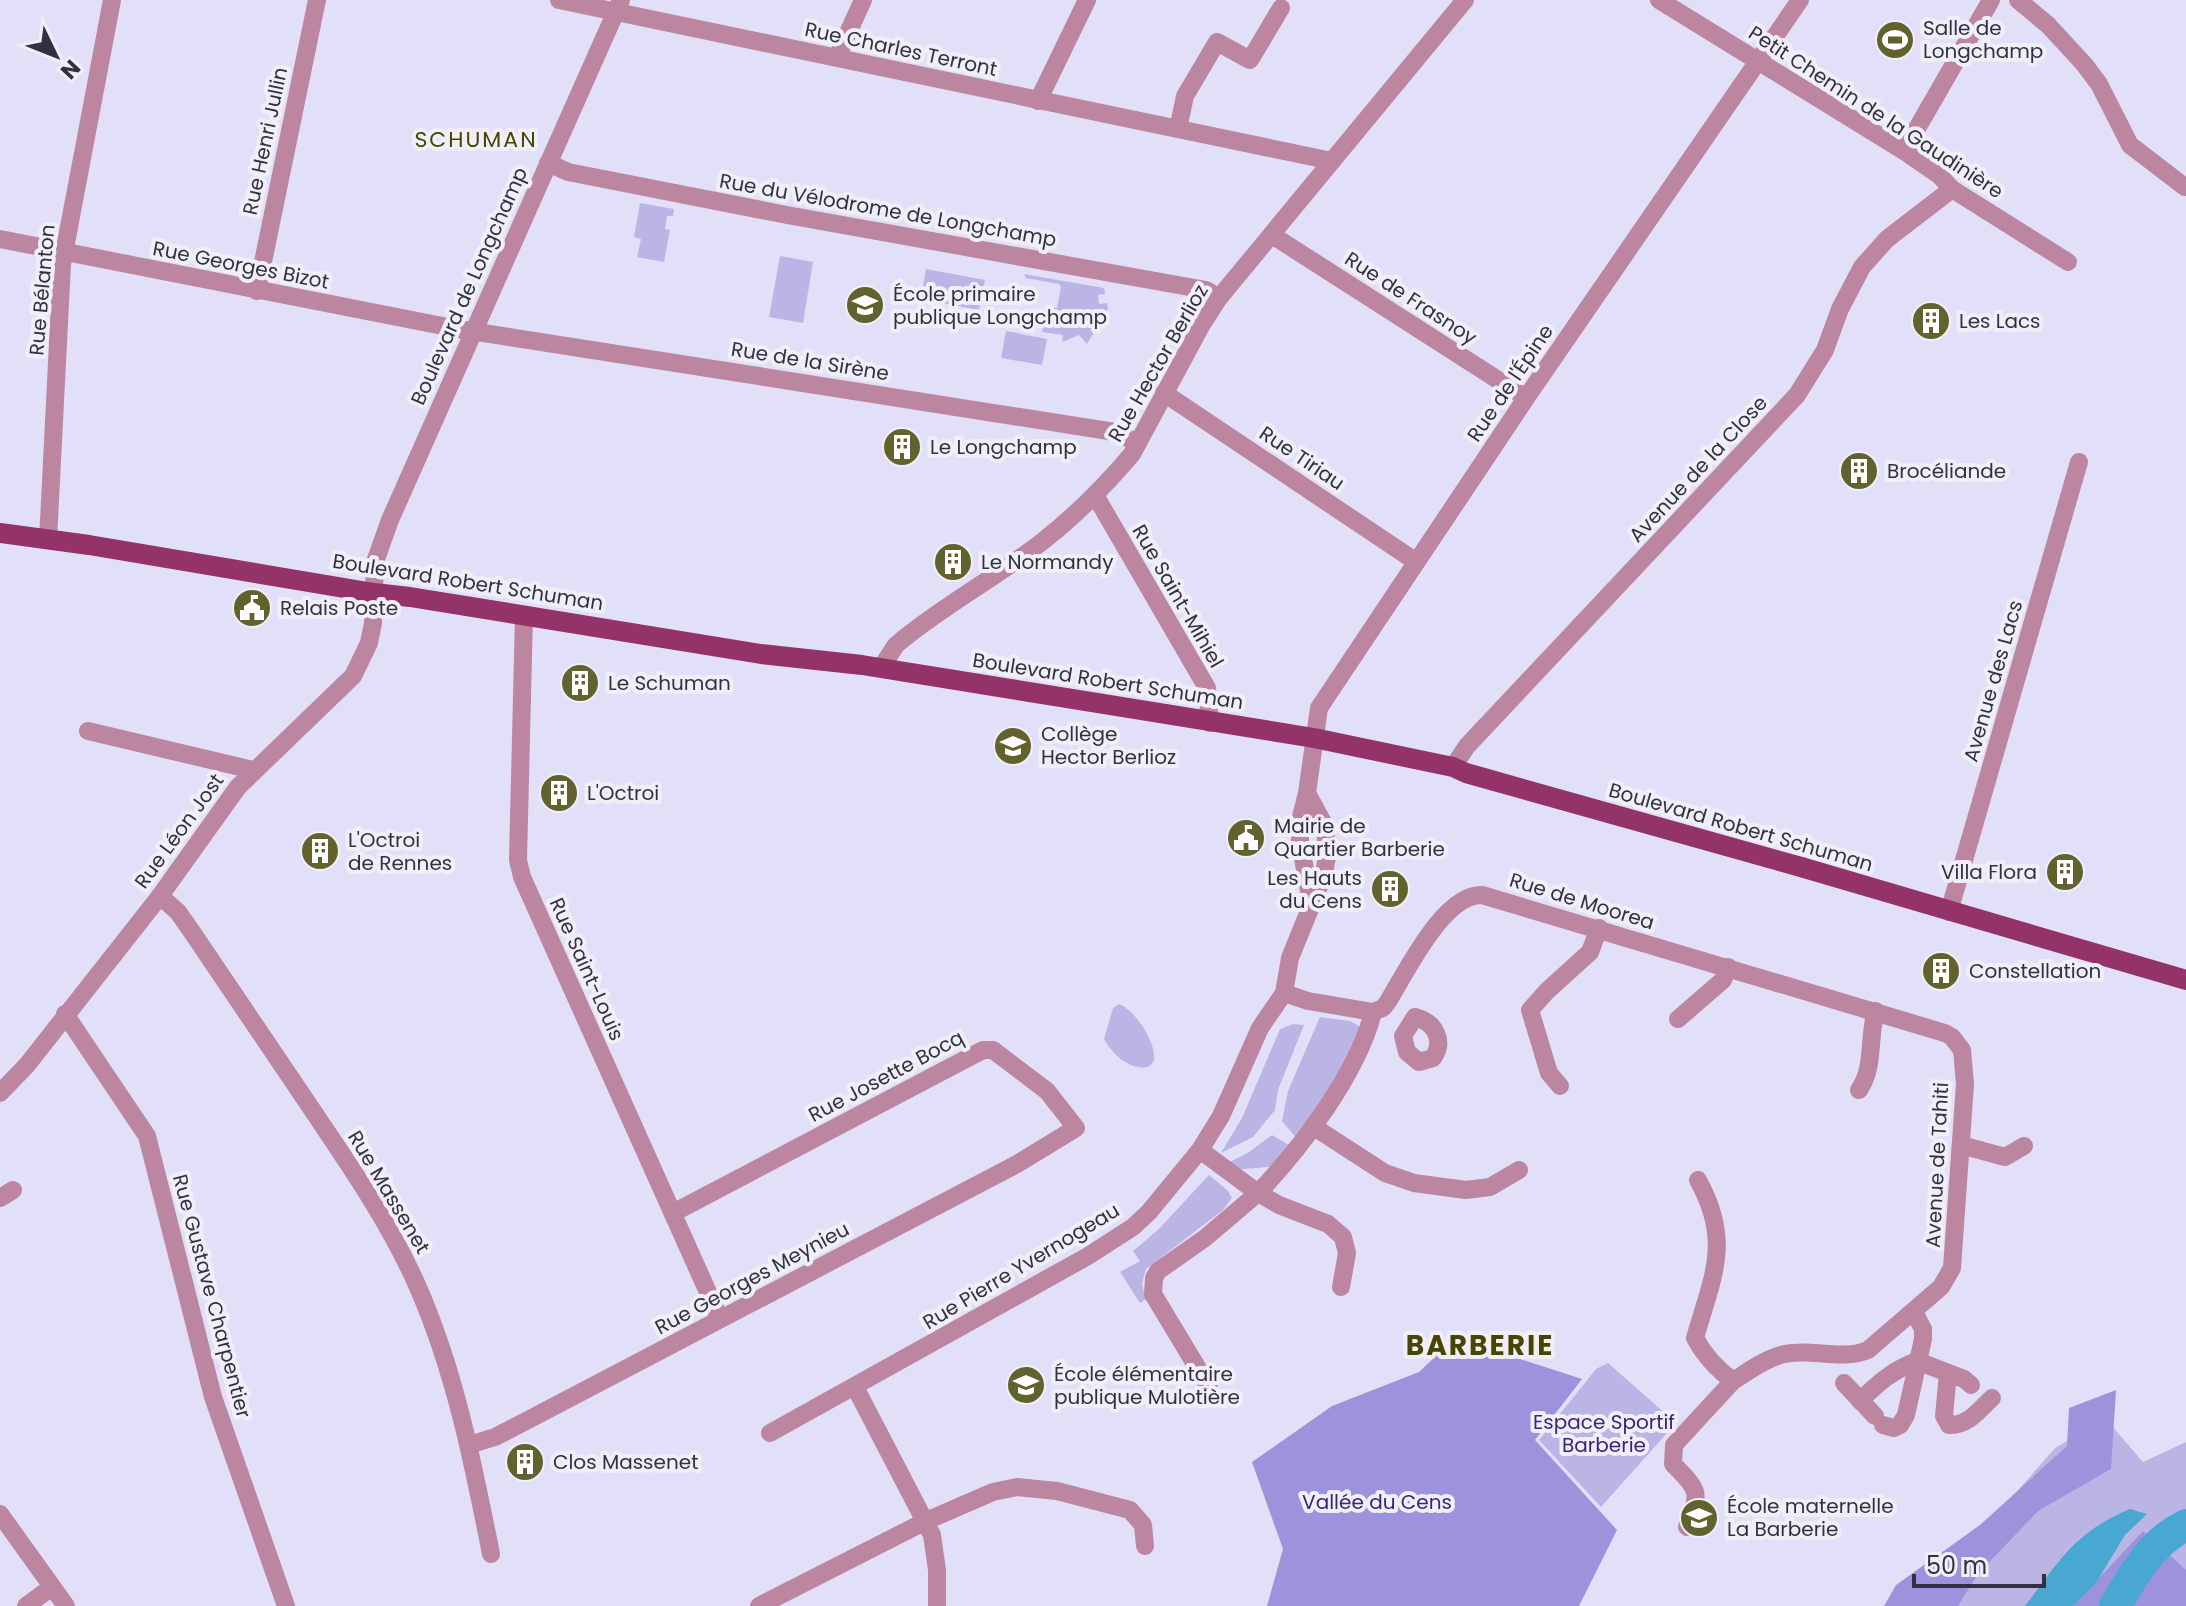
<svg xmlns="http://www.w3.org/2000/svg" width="2186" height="1606" font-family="Poppins,sans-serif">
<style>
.green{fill:#bab5e5}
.forest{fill:#9d93dd}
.water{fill:#49a8d1}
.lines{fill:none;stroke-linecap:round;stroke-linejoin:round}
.river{stroke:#49a8d1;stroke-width:32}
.street{stroke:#bd86a0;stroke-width:18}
.primary{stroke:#933368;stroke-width:20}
.labels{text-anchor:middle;stroke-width:8;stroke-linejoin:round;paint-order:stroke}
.poi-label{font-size:20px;fill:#333141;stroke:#f0eff8;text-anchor:start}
.street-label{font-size:20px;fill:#333141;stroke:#f0eff8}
.park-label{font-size:20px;fill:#3b2479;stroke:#f0eff8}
.neighbourhood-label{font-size:22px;letter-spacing:2px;fill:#464504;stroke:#f0eff8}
.district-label{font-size:28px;font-weight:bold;letter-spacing:2px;fill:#464504;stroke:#f0eff8}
</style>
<rect width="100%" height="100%" fill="#e2e0f9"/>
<g class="green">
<path d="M640,203L674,209L673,216H667L665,229L670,230L664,262L637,257L641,239L634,237Z"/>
<path d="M780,256L813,262L803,323L769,317Z"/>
<path d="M926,269L985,280L979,310L921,299Z"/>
<path d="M1024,274L1104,288L1105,294L1098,295L1099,304L1107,303L1108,309L1087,344L1079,335L1062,342L1063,335L1042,332L1048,306L1057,308L1061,287L1059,284L1026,278Z"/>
<path d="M1006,331L1047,339L1042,365L1001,358Z"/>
<path d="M1119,1004C1135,1010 1157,1043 1154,1061L1148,1067C1129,1070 1113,1055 1104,1039L1113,1008Z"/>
<path d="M1320,1017L1350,1021L1359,1026L1361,1032L1349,1057L1297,1139L1282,1121L1288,1091Z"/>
<path d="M1293,1024L1304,1025L1278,1090L1275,1110L1253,1137L1221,1153L1242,1118L1280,1029Z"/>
<path d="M1272,1135L1292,1147L1277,1166L1235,1170L1228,1163L1249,1152Z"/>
<path d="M1209,1175L1228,1191L1232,1198L1223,1210L1146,1269L1142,1284L1146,1299L1140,1303L1120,1272L1140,1261L1133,1251L1159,1229Z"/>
<path d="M1608,1363L1676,1423L1601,1507L1539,1440L1596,1369Z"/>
<path d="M2105,1418L2143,1462L2186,1442V1606H1921L1925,1597L2055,1448Z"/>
</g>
<g class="forest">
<path d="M1455,1338L1582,1379L1535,1440L1617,1530L1579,1606H1267L1283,1549L1252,1462L1332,1406L1419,1372Z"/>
<path d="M2116,1390L2111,1469L2038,1511L1978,1574L1958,1606H1884L1896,1585L1980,1525L2067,1446L2069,1408Z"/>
<path d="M2143,1531L2186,1570V1606H2073Z"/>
</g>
<path class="water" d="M2130,1509L2147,1514L2125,1535L2096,1583L2073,1606H2025C2060,1560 2075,1532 2130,1509Z"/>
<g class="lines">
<path class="river" d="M2115,1606C2135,1573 2150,1543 2186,1525"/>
<g class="street">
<path d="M559,0L1332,161"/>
<path d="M1659,0L1904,151L1939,175L1952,189L2068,262"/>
<path d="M2018,0L2048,25L2084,64L2099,84L2130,145L2185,187"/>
<path d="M837,57L863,0"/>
<path d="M1038,101L1087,0"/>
<path d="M1178,129L1185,96L1217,42L1250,60L1281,8"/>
<path d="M1904,151L1991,0"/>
<path d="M548,163L568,172L787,215L1206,290L1219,298"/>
<path d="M1272,235L1526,398"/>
<path d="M0,239L458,329L1115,432L1138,443"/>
<path d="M257,291L317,0"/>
<path d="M1164,393L1415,561"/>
<path d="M1095,495L1207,688L1210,723"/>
<path d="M48,540L62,264L112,0"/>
<path d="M524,615L518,860L522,877L720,1319"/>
<path d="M881,668L896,645C942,606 996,578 1043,541C1076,515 1105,486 1132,454L1201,326L1219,298L1465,0"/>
<path d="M88,731L253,770"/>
<path d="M1453,767L1467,746L1797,395L1825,350L1840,309L1862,267L1887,239L1952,189"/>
<path d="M160,896L178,912L192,932C232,991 272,1050 311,1108C350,1166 389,1222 417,1285C455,1371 473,1463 491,1554"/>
<path d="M1311,902L1300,842V821L1307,793L1319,708L1526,398L1800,0"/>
<path d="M1949,912L2079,462"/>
<path d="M1284,993L1308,1001L1373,1012"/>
<path d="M1373,1012L1383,1008L1387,1003C1406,973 1443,894 1482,895L1945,1033L1952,1037L1962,1050L1965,1084L1952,1268L1941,1287L1868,1350C1842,1361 1812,1348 1785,1354C1766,1358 1749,1371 1733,1381C1717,1369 1704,1355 1695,1338C1713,1275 1732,1242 1698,1180"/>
<path d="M65,1014L147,1136L213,1397L286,1606"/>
<path d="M1415,1017C1435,1022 1445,1041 1433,1058L1419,1062L1407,1052L1403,1036Z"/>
<path d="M1678,1019L1723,980L1728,967"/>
<path d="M1560,1086L1549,1073L1530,1010L1547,991L1590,952L1599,928"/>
<path d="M1859,1090C1875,1067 1868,1037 1876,1011"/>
<path d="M0,1093L27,1065L160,896L238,787L353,676L369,643L373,623L375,562L390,520L621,0"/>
<path d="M1314,1127L1385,1173L1414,1183L1466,1190L1490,1187L1519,1170"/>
<path d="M1961,1145L2005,1157L2024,1146"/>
<path d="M1200,1150L1258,1193C1301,1148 1358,1073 1373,1012"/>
<path d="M0,1198L13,1190"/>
<path d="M1948,1373L1944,1416L1949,1425C1968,1426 1979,1410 1992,1398"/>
<path d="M1844,1383L1875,1416"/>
<path d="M855,1387L932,1535L937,1570V1606"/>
<path d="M1209,1387L1153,1294L1154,1278L1158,1271L1205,1238L1258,1193L1279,1205L1328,1224L1343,1237L1347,1253L1341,1287"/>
<path d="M1860,1401C1878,1383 1893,1370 1917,1361L1964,1379L1971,1385"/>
<path d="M1883,1425L1894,1428L1900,1425L1906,1415L1923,1339V1329L1914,1312"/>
<path d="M770,1433L1088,1256L1133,1227L1149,1212L1200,1150L1221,1116L1260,1028L1284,993L1290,958L1324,874L1327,856L1325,826L1307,793"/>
<path d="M469,1445L495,1437L528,1420L1017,1164L1076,1128L1047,1091L993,1050H983L673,1213"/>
<path d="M0,1514L66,1606"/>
<path d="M1687,1527C1701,1491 1699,1491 1673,1464L1674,1445L1733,1381"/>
<path d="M26,1606L52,1587"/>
<path d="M759,1606L926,1521L993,1492L1017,1487L1057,1491L1130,1510L1143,1525L1145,1546"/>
</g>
<path class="primary" d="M0,533L89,545L374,593L410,597L761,654L862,665L1314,738L1453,767L1466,773L1801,867L2186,980"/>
</g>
<defs>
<symbol id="stadium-disc" viewBox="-11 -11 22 22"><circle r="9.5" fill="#62622f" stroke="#f0eff8"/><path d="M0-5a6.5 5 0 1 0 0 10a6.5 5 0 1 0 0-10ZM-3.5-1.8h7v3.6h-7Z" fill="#fff"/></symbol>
<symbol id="school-disc" viewBox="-11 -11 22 22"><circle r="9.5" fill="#62622f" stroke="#f0eff8"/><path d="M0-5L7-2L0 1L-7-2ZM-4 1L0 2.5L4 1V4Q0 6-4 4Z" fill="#fff"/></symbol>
<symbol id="building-disc" viewBox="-11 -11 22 22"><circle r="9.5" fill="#62622f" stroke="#f0eff8"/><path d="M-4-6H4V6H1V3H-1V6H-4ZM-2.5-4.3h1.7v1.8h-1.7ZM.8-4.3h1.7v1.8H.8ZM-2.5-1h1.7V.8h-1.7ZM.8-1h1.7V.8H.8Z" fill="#fff"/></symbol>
<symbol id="civic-disc" viewBox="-11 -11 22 22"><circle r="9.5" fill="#62622f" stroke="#f0eff8"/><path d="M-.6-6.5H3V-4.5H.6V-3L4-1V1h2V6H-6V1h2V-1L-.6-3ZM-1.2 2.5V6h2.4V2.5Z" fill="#fff"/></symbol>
</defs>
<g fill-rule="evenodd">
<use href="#stadium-disc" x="1873" y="18" width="44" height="44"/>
<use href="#school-disc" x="843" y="283" width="44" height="44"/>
<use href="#building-disc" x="1909" y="299" width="44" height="44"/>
<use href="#building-disc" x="880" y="425" width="44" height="44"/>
<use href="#building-disc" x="1837" y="449" width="44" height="44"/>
<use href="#building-disc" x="931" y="540" width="44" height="44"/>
<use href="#civic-disc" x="230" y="586" width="44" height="44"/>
<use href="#building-disc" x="558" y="661" width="44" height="44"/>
<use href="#school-disc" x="991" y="724" width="44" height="44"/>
<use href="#building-disc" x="537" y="771" width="44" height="44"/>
<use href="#civic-disc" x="1224" y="816" width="44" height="44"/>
<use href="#building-disc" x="298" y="829" width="44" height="44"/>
<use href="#building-disc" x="2043" y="850" width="44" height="44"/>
<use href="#building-disc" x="1368" y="867" width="44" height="44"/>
<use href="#building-disc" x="1919" y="949" width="44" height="44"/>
<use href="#school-disc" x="1004" y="1363" width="44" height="44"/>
<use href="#building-disc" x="503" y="1440" width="44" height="44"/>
<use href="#school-disc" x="1677" y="1496" width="44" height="44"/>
</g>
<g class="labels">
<g class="poi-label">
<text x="1923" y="35">Salle de<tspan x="1923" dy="23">Longchamp</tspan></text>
<text x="893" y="301">École primaire<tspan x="893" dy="23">publique Longchamp</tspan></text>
<text x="1959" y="328">Les Lacs</text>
<text x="930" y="454">Le Longchamp</text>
<text x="1887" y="478">Brocéliande</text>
<text x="981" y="569">Le Normandy</text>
<text x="280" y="615">Relais Poste</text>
<text x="608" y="690">Le Schuman</text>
<text x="1041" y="741">Collège<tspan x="1041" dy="23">Hector Berlioz</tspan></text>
<text x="587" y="800">L'Octroi</text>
<text x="1274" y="833">Mairie de<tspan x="1274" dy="23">Quartier Barberie</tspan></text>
<text x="348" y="847">L'Octroi<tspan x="348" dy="23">de Rennes</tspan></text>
<text x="2037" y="879" text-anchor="end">Villa Flora</text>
<text x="1362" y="885" text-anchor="end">Les Hauts<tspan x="1362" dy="23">du Cens</tspan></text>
<text x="1969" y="978">Constellation</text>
<text x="1054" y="1381">École élémentaire<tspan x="1054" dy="23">publique Mulotière</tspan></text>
<text x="553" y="1469">Clos Massenet</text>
<text x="1727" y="1513">École maternelle<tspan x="1727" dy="23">La Barberie</tspan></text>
</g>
<g class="street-label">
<text transform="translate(901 49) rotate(12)" y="7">Rue Charles Terront</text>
<text transform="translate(1876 112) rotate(33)" y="7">Petit Chemin de la Gaudinière</text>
<text transform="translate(265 141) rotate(-78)" y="7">Rue Henri Jullin</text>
<text transform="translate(888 210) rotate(10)" y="7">Rue du Vélodrome de Longchamp</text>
<text transform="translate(241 265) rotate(11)" y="7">Rue Georges Bizot</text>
<text transform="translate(469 286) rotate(-66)" y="7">Boulevard de Longchamp</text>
<text transform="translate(42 290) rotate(-85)" y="7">Rue Bélanton</text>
<text transform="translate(1411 298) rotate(33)" y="7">Rue de Frasnoy</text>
<text transform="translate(810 361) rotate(9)" y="7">Rue de la Sirène</text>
<text transform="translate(1158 363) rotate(-60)" y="7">Rue Hector Berlioz</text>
<text transform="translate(1510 383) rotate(-56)" y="7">Rue de l'Épine</text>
<text transform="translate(1302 458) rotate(34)" y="7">Rue Tiriau</text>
<text transform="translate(1698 469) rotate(-47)" y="7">Avenue de la Close</text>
<text transform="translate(468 582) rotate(9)" y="7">Boulevard Robert Schuman</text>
<text transform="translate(1178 596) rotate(60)" y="7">Rue Saint-Mihiel</text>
<text transform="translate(1108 681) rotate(9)" y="7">Boulevard Robert Schuman</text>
<text transform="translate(1993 681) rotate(-74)" y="7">Avenue des Lacs</text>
<text transform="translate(1741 827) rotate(16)" y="7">Boulevard Robert Schuman</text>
<text transform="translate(179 831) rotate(-54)" y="7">Rue Léon Jost</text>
<text transform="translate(1582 901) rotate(17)" y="7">Rue de Moorea</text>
<text transform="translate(587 969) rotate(66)" y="7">Rue Saint-Louis</text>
<text transform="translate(886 1076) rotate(-28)" y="7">Rue Josette Bocq</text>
<text transform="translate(1937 1165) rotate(-87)" y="7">Avenue de Tahiti</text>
<text transform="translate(389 1192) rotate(59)" y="7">Rue Massenet</text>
<text transform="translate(1021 1266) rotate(-31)" y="7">Rue Pierre Yvernogeau</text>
<text transform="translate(752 1278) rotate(-28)" y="7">Rue Georges Meynieu</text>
<text transform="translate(212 1296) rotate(75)" y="7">Rue Gustave Charpentier</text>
</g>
<g class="park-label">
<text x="1604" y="1429">Espace Sportif<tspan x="1604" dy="23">Barberie</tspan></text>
<text x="1377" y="1509">Vallée du Cens</text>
</g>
<g class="neighbourhood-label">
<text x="476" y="147">SCHUMAN</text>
</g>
<g class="district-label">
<text x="1480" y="1355">BARBERIE</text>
</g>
</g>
<g transform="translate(56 56) rotate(133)" stroke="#f0eff8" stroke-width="6" paint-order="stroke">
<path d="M0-6L14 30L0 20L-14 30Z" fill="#333141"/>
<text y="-12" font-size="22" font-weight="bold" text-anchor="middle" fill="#333141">N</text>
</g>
<path d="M1914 1574v12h130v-12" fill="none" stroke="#333141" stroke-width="4"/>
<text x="1926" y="1574" font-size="24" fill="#333141" stroke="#f0eff8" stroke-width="6" paint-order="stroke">50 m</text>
</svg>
